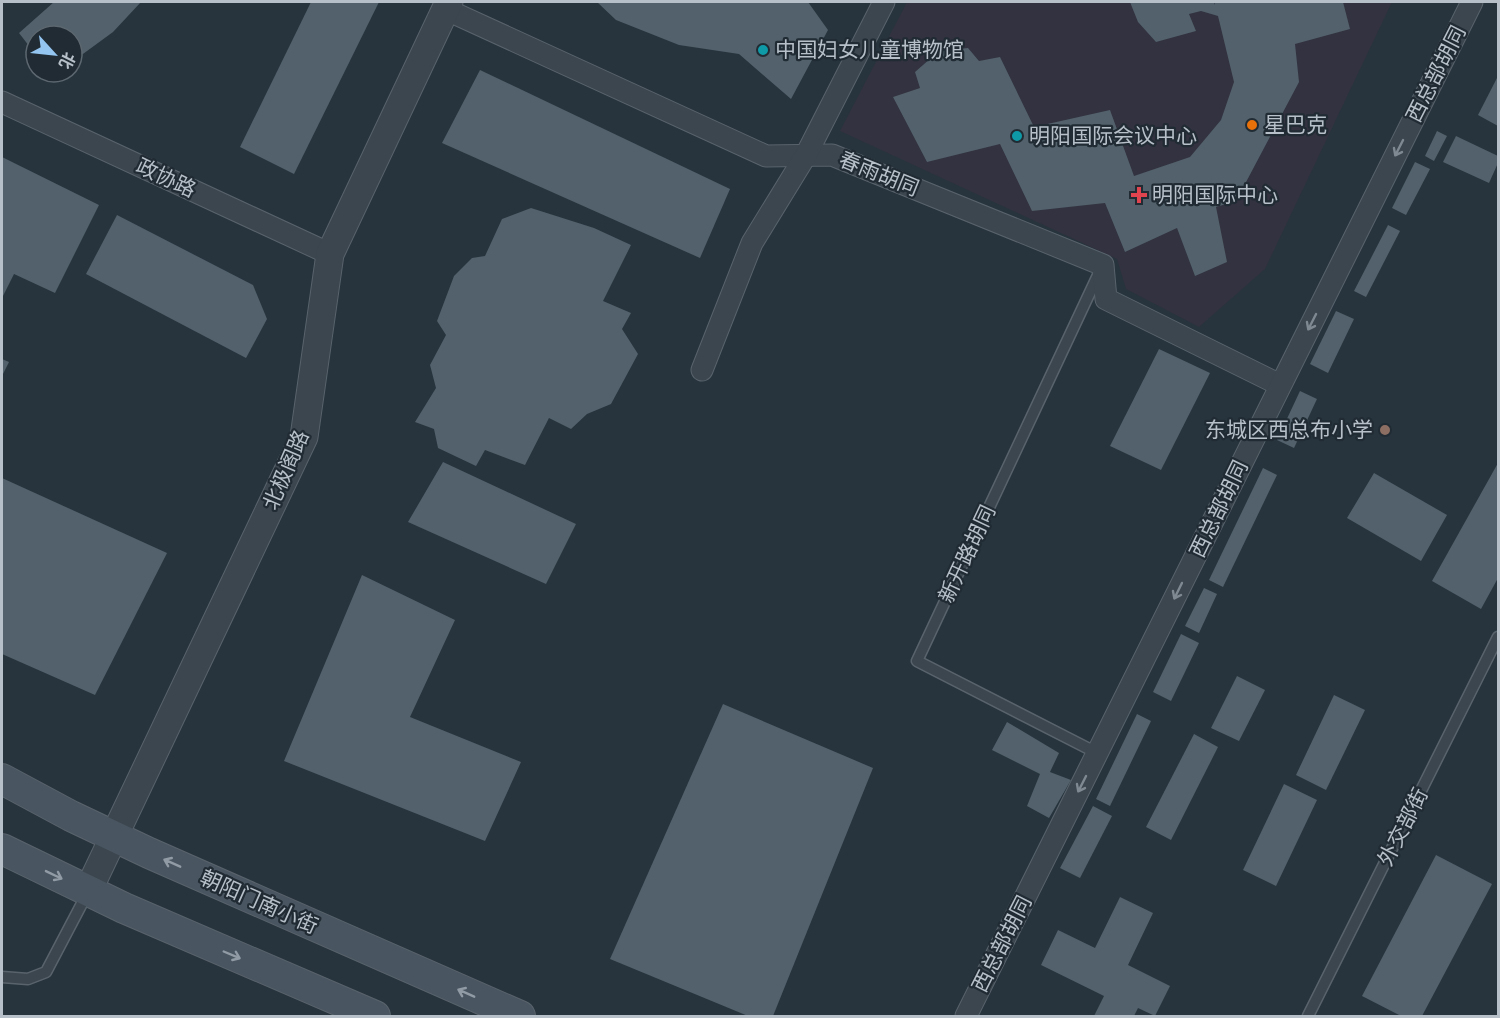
<svg xmlns="http://www.w3.org/2000/svg" width="1500" height="1018" font-family="'Fira Sans Condensed','Noto Sans SC',sans-serif">
<style>
.medical{fill:#323240}
.building{fill:#52616b}
.lines{fill:none;stroke-linecap:round;stroke-linejoin:round}
.service-casing{stroke:#59636c;stroke-width:13}
.minor-casing{stroke:#59636c;stroke-width:23}
.tertiary-casing{stroke:#59636c;stroke-width:29}
.secondary-casing{stroke:#59636c;stroke-width:32}
.service{stroke:#3b464e;stroke-width:10}
.minor{stroke:#3b464e;stroke-width:21}
.tertiary{stroke:#3b464e;stroke-width:27}
.secondary{stroke:#495561;stroke-width:30}
.oneway{stroke:#7f8992}
.oneway2{stroke:#909ba5}
.culture-dot{fill:#0f9aa8;stroke:#202b33;stroke-width:2}
.food-dot{fill:#e8710a;stroke:#202b33;stroke-width:2}
.health-dot{fill:#e0444e;stroke:#202b33;stroke-width:2}
.education-dot{fill:#8d6e63;stroke:#202b33;stroke-width:2}
.labels{text-anchor:middle;stroke-width:4.5;stroke-linejoin:round;paint-order:stroke}
.poi-label{font-size:21px;fill:#b7c0c9;stroke:#202b33;text-anchor:start}
.street-label{font-size:21px;fill:#b7c0c9;stroke:#202b33}
</style>
<rect width="100%" height="100%" fill="#27343e"/>
<path class="medical" d="M907,2H1392L1265,269L1199,327L1126,289L1117,259L840,131Z"/>
<g class="building">
<path d="M54,2H141L113,32L72,62V36H36V55L19,33Z"/>
<path d="M311,2H379L294,174L240,147Z"/>
<path d="M597,2H808L828,30L791,99L739,54L679,45L616,20Z"/>
<path d="M1130,2H1214L1215,5V2H1343L1350,29L1295,44L1299,82L1236,201L1216,207L1227,262L1195,276L1177,228L1125,252L1105,203L1032,211L1000,144L927,162L893,97L920,88L915,72L939,51L968,48L979,61L1000,57L1034,127L1110,110L1134,176L1190,157L1221,120L1234,82L1218,16L1201,11L1189,14L1196,31L1156,42L1138,22Z"/>
<path d="M480,70L730,189L700,258L442,143Z"/>
<path d="M1498,76V126L1478,115Z"/>
<path d="M1437,131L1447,136L1434,161L1425,156Z"/>
<path d="M1456,136L1498,156V163L1489,183L1443,162Z"/>
<path d="M2,157L99,205L55,293L14,274L2,298Z"/>
<path d="M1415,162L1430,169L1406,215L1392,208Z"/>
<path d="M531,208L594,228L631,245L603,301L631,313L622,329L638,354L611,404L587,414L571,429L549,418L525,465L485,450L476,466L438,448L434,429L415,422L436,388L430,365L446,335L437,321L454,276L472,258L485,256L502,219Z"/>
<path d="M117,215L253,285L267,319L246,358L86,274Z"/>
<path d="M1388,225L1400,231L1366,297L1354,291Z"/>
<path d="M1336,311L1354,319L1328,373L1310,364Z"/>
<path d="M1159,349L1210,373L1161,470L1110,446Z"/>
<path d="M2,359L9,362L2,376Z"/>
<path d="M1300,391L1317,399L1294,448L1277,440Z"/>
<path d="M443,462L576,524L546,584L408,522Z"/>
<path d="M1498,463V578L1481,609L1432,581Z"/>
<path d="M1263,468L1277,475L1223,587L1209,580Z"/>
<path d="M1374,473L1447,515L1421,561L1347,518Z"/>
<path d="M2,478L167,553L95,695L2,654Z"/>
<path d="M362,575L455,620L410,717L521,762L485,841L284,761Z"/>
<path d="M1204,588L1217,594L1199,633L1185,626Z"/>
<path d="M1181,634L1199,643L1171,701L1153,692Z"/>
<path d="M1237,676L1265,690L1239,741L1211,728Z"/>
<path d="M1334,695L1365,710L1326,790L1296,775Z"/>
<path d="M723,704L873,768L773,1016H748L610,959Z"/>
<path d="M1137,714L1151,721L1110,806L1096,799Z"/>
<path d="M1007,722L1059,753L1050,772L1071,780L1049,818L1027,806L1040,774L992,750Z"/>
<path d="M1194,734L1218,747L1171,840L1146,827Z"/>
<path d="M1284,784L1317,800L1276,886L1243,870Z"/>
<path d="M1093,806L1112,816L1080,878L1060,868Z"/>
<path d="M1436,855L1492,884L1422,1016H1401L1362,996Z"/>
<path d="M1120,897L1153,913L1128,965L1170,986L1155,1016L1138,1008L1134,1016H1094L1104,996L1041,965L1058,930L1095,948Z"/>
</g>
<g class="lines">
<defs>
<g id="service">
<path d="M1097,753L917,661L1099,273"/>
<path d="M2,977L28,979L46,972L88,892"/>
<path d="M1308,1016L1498,637"/>
</g>
<g id="minor">
<path d="M445,9L766,156L832,155L1103,265L1106,299L1280,385"/>
<path d="M2,102L330,254"/>
<path d="M702,370L752,243L806,155L884,2"/>
<path d="M966,1016L1472,2"/>
</g>
<path id="tertiary" d="M88,891L304,437L330,254L449,2"/>
<g id="secondary">
<path d="M2,779L71,816L149,853L520,1016"/>
<path d="M2,849L124,908L375,1016"/>
</g>
</defs>
<use href="#service" class="service-casing"/>
<use href="#minor" class="minor-casing"/>
<use href="#tertiary" class="tertiary-casing"/>
<use href="#secondary" class="secondary-casing"/>
<use href="#service" class="service"/>
<use href="#minor" class="minor"/>
<use href="#tertiary" class="tertiary"/>
<use href="#secondary" class="secondary"/>
</g>
<defs><path id="oneway-shaft" d="M-6 0H5M1.5-3L5.5 0L1.5 3" fill="none" stroke-width="1.6" stroke-linecap="round" stroke-linejoin="round" transform="scale(1.5)"/></defs>
<g class="oneway">
<use href="#oneway-shaft" transform="translate(1399 148) rotate(117)"/>
<use href="#oneway-shaft" transform="translate(1312 322) rotate(117)"/>
<use href="#oneway-shaft" transform="translate(1178 591) rotate(116)"/>
<use href="#oneway-shaft" transform="translate(1082 784) rotate(117)"/>
</g>
<g class="oneway2">
<use href="#oneway-shaft" transform="translate(172 863) rotate(-156)"/>
<use href="#oneway-shaft" transform="translate(54 875) rotate(26)"/>
<use href="#oneway-shaft" transform="translate(232 955) rotate(23)"/>
<use href="#oneway-shaft" transform="translate(466 993) rotate(-156)"/>
</g>
<g class="culture-dot">
<circle cx="763" cy="50" r="6"/>
<circle cx="1017" cy="136" r="6"/>
</g>
<circle class="food-dot" cx="1252" cy="125" r="6"/>
<path class="health-dot" d="M1136 186h6v6h6v6h-6v6h-6v-6h-6v-6h6z"/>
<circle class="education-dot" cx="1385" cy="430" r="6"/>
<g class="labels">
<g class="poi-label">
<text x="775" y="57">中国妇女儿童博物馆</text>
<text x="1264" y="132">星巴克</text>
<text x="1029" y="143">明阳国际会议中心</text>
<text x="1152" y="202">明阳国际中心</text>
<text x="1373" y="437" text-anchor="end">东城区西总布小学</text>
</g>
<g class="street-label">
<text transform="translate(1436 74) rotate(-63)" y="7">西总部胡同</text>
<text transform="translate(879 174) rotate(22)" y="7">春雨胡同</text>
<text transform="translate(166 178) rotate(25)" y="7">政协路</text>
<text transform="translate(286 470) rotate(-67)" y="7">北极阁路</text>
<text transform="translate(1219 509) rotate(-64)" y="7">西总部胡同</text>
<text transform="translate(967 554) rotate(-65)" y="7">新开路胡同</text>
<text transform="translate(1403 827) rotate(-63)" y="7">外交部街</text>
<text transform="translate(259 902) rotate(24)" y="7">朝阳门南小街</text>
<text transform="translate(1002 944) rotate(-63)" y="7">西总部胡同</text>
</g>
</g>
<rect width="1500" height="1018" fill="none" stroke="#b7c0c9" stroke-width="6"/>
<g transform="translate(54 54) rotate(117)"><circle r="28" fill="#202b33" stroke="#5c676f" stroke-width="1.5"/>
<path d="M0-4.5L10 22L0 15L-10 22Z" fill="#94c5f1"/>
<text y="-9" font-size="16" font-weight="bold" text-anchor="middle" fill="#b7c0c9">北</text>
</g>
</svg>
